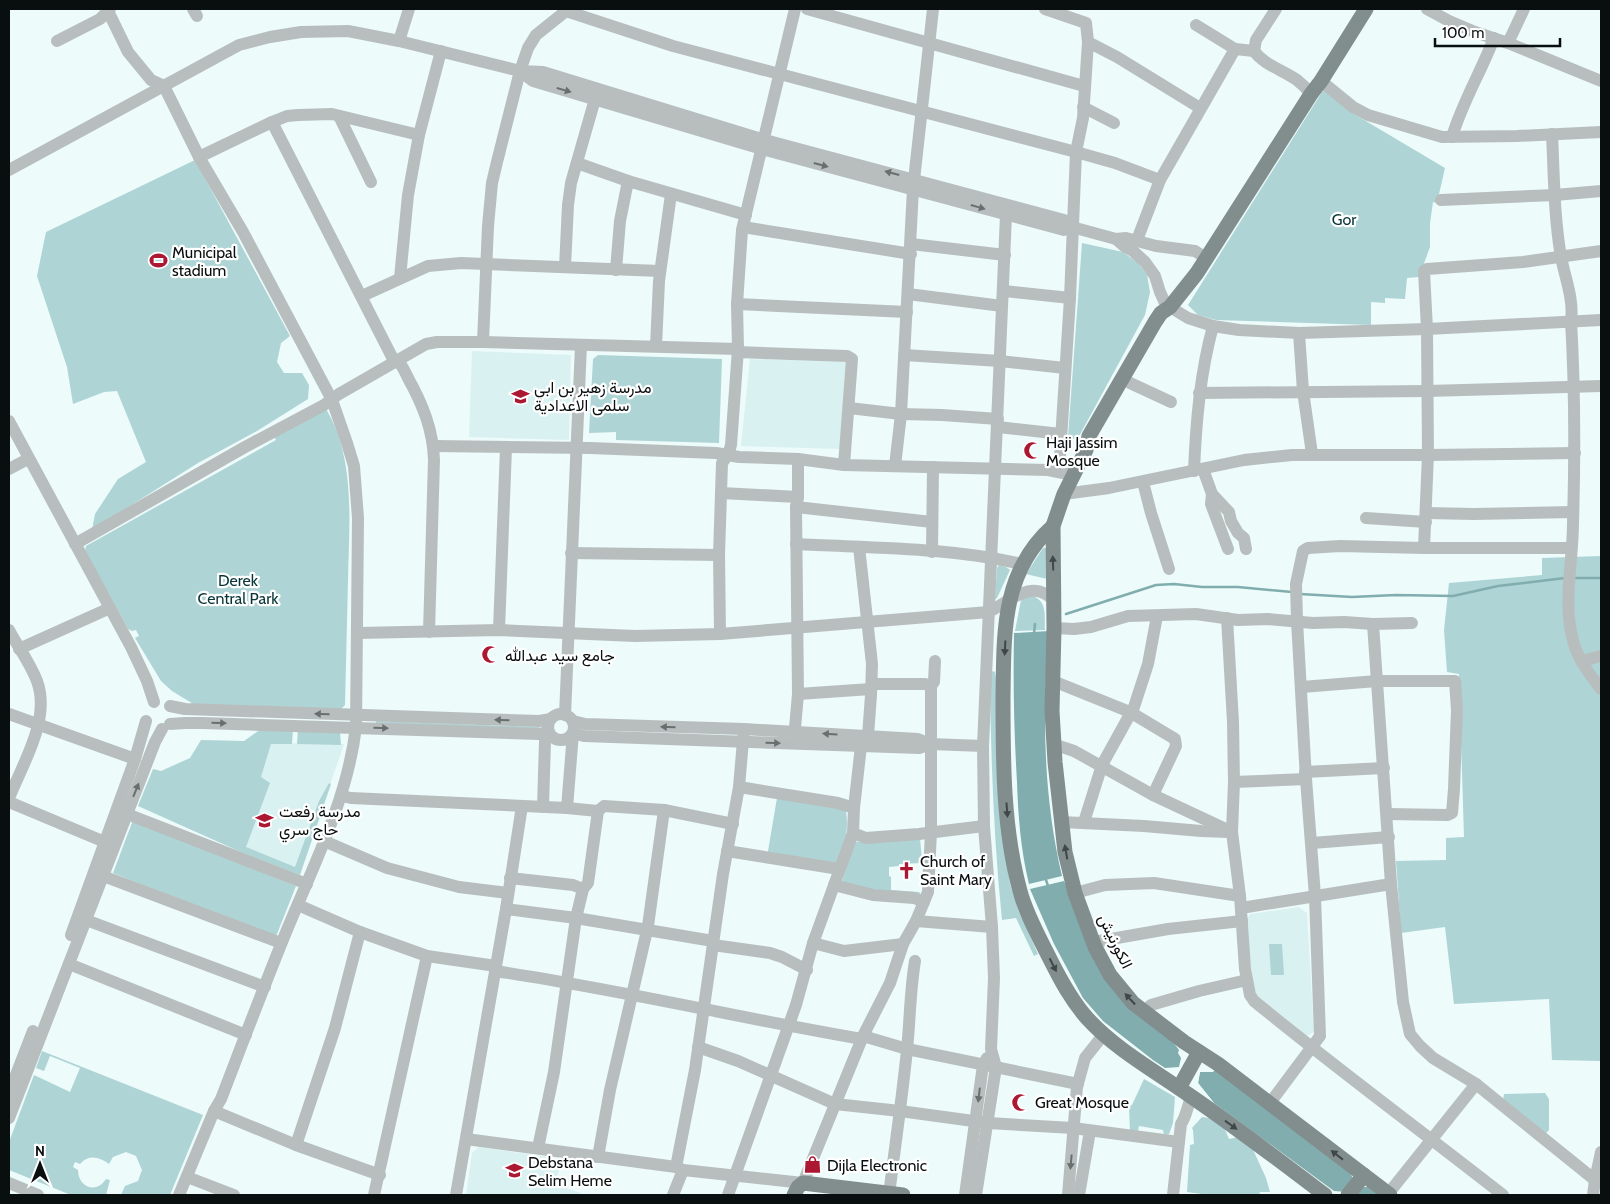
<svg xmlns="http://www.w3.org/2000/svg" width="1610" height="1204" font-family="Cabin,Vazirmatn,sans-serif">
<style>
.built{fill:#daf1f2}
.green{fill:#aed4d5}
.water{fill:#81adae}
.pier{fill:#edfbfb}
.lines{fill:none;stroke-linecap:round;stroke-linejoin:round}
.stream{stroke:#81adae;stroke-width:2.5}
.minor{stroke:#b8bebe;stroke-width:12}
.major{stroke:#828d8e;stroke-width:15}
.oneway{fill:#696f6f}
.oneway2{fill:#3f4748}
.labels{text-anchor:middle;stroke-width:4.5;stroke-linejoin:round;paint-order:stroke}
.park-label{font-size:16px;fill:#093537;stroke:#fff}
.poi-label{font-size:16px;fill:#090e0e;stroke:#fff;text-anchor:start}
.street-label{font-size:16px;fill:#090e0e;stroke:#fff}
</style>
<rect width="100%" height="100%" fill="#edfbfb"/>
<g class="built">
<path d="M472,351L571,355L569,440L469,437Z"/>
<path d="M750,359L849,362L841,449L741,446Z"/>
<path d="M244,743L344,744L299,875L206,835Z"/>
<path d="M1299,907L1307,913L1314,1032L1305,1037L1257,996L1254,989L1245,922L1250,914Z"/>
<path d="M479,1147L563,1159L555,1184L581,1193L580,1195H466L472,1153Z"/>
</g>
<g class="green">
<path d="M1327,89L1354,114L1445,168L1437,203L1433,202L1430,223V247L1419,277L1407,278L1405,299L1385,298V303L1371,302V325L1216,320L1198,315L1188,305L1322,92Z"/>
<path d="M195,160L290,336L281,343L277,362L284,373H302L309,385L308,399L257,431L198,463L92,530L95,514L118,479L146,462L117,391L104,392L73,404L67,367L37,276L46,232Z"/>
<path d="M1082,243L1123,252L1138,263L1147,275L1150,292L1145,315L1077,440L1068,437Z"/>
<path d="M598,355L722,359L719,443L616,440V432L589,433L593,359Z"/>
<path d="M326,409C356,459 349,524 348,580C347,622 346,664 345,705L339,711L195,705L172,691L161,681L135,638L139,636L136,630L132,631L128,629L85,551L86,546L276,440L274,436Z"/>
<path d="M1043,548H1046L1047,579L1026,574Z"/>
<path d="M1601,556V1061L1552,1060L1549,999L1454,1004L1445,927L1401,933L1396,861L1446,860V838L1464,837L1459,674L1447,672L1444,630L1449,583L1542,575V558Z"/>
<path d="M999,565L1006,567L1010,570L997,598L995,599L997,568Z"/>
<path d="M1033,596C1048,602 1044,616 1045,630L1015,631L1021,600L1024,597Z"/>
<path d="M993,671L995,672L996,678L1002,831L1010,884L1019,912L1038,954L1034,956L1016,918L1002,920C994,842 991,763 990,684L991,673Z"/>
<path d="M376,721L539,727V730L376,724Z"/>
<path d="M261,729H293L292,744H271L261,777L270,783L246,847L295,867L319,801L329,783L331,784L300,875L243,853L138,806L153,769L161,771L190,758L201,740L244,741Z"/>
<path d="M298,730L340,732L341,745L297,744Z"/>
<path d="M777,798L838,806L846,812C849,827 845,856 833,866L767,857Z"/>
<path d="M133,820L296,886L275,939L113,873Z"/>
<path d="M920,838L924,883L922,863L899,864V866L889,867V876L891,877V890L919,892L922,896L841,885L854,842Z"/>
<path d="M1269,944H1282L1284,975H1271Z"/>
<path d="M42,1051L203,1115L170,1195H121L125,1186L138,1181L142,1170L136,1156L126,1152L113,1157L109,1164C99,1157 89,1154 80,1164L75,1162L73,1167L78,1170C78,1188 97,1194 106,1179L110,1180L106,1195H71L9,1170V1142L34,1075L70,1092L80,1068L50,1056L44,1071L36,1068Z"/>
<path d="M1144,1079L1175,1097L1173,1123L1169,1134L1164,1135L1163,1130L1139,1126L1138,1131L1130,1132L1129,1106L1132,1105Z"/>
<path d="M1545,1093L1549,1099V1130L1544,1135L1503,1101L1504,1094Z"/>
<path d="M1202,1117C1220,1120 1222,1121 1229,1139L1239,1137L1250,1143L1266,1178L1270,1192H1260L1259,1195H1203L1202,1194L1187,1192L1190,1145L1194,1144L1193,1130L1192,1128Z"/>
</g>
<g class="water">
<path d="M1049,631C1042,712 1043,796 1062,876L1029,884C1021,851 1018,816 1017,782C1014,732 1013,683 1014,633Z"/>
<path d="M1064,881L1099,965L1173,1042L1179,1050L1178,1053L1181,1058L1179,1067L1165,1068L1153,1060L1103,1021L1083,998L1054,944L1030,889Z"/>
<path d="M1215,1070L1351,1174L1353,1179L1348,1192L1334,1191L1214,1103L1198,1083L1200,1072Z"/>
<path d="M1360,1187H1368L1378,1195H1353Z"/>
</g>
<path class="pier" d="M1211,1068L1215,1070L1213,1072H1200L1198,1083L1214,1103L1208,1100L1195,1082L1198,1071Z"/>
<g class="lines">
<g class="stream">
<path d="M1573,578H1601"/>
<path d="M1300,594L1352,597L1396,595L1453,596L1498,586L1565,578"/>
<path d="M1066,614L1156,585L1174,584L1202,587H1238L1292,592"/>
<path d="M1034,633L1035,624"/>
<path d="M1045,877L1049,889"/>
</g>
<g class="minor">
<path d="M107,9L128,52L151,80L164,86L199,157L243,232L332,400L347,443L354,466L358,518L356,727C347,803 310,872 282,942C261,994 241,1047 221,1099L214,1111L179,1195"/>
<path d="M193,9L197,16"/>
<path d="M567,9L566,11L673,46L1076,152L1115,163L1160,180"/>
<path d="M807,9L1084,86"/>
<path d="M1045,9L1086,23L1088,42L1083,118L1076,152L1070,298L1059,471"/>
<path d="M1427,9L1449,21L1475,32L1508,43L1601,81"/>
<path d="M1196,25L1235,49L1254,51C1264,65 1283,70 1297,80C1302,84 1307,89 1311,94"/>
<path d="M57,41L100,19L110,9"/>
<path d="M399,41L409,9"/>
<path d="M1088,42L1117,57L1200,108"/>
<path d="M1508,43L1524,9"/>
<path d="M1254,51L1256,40L1276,9"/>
<path d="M520,71L533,81L762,149L1064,230L1072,227"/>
<path d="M1321,81L1353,107L1368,115L1442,137L1517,136L1601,132"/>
<path d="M1083,107L1114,123"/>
<path d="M339,116L371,182"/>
<path d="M272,122L392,357C401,362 404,370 408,378C423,405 433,430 434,460L429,632"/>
<path d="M1552,134C1554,175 1554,217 1561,257C1565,278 1574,299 1571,321C1575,389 1575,455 1573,523C1573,562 1562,605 1574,644C1579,661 1591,676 1601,689"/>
<path d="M1452,137C1462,103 1481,72 1494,38"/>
<path d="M199,157L272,122L287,116L298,115L332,114L419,135"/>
<path d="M577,163L628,181"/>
<path d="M9,170L239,45L270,37L301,32L348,31L399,41L520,71L543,72L765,140L1064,220L1072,227L1116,239L1124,246L1133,251L1145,262L1155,276L1160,292L1165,303L1170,307L1188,318L1213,326L1239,330L1299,333L1427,329L1601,320"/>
<path d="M1441,200L1555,195L1601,191"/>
<path d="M743,227L911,254"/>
<path d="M1116,239L1126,238L1156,246L1195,251L1206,258"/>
<path d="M1137,240L1160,180L1235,49"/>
<path d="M911,244L1005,255"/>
<path d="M565,267L568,205L571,183L595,99"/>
<path d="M616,270L620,221L628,181L746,215"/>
<path d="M400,278L408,195L419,135L441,51"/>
<path d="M1004,291L1070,298"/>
<path d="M908,294L1002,306"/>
<path d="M362,296L428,266L461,263L660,271"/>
<path d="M737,304L907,312"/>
<path d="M1299,333L1303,391L1312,454"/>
<path d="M483,342L488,226L492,183L497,162L520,71L528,48L536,35L566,11"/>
<path d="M656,346L659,281L671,194"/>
<path d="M737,352L847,356L852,359L844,465"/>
<path d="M904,355L1000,361L1065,368"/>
<path d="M1130,383L1171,402"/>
<path d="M1199,393L1427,391L1601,386"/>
<path d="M849,408L901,414L942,415L998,419"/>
<path d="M9,421L131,647L147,681L154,702"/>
<path d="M998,427L1061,434"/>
<path d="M433,446L590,448L716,453L739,457L798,459L844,465L1048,470L1073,475"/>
<path d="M895,466L901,414L913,189L933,9"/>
<path d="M9,469L28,459"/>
<path d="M1203,469L1212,494L1229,512L1231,521L1238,533L1244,538L1246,549"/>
<path d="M1194,471C1196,422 1200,374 1213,326"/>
<path d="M1143,482L1151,513L1169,569"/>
<path d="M721,493L798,497"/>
<path d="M1064,494L1109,488L1244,460L1292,455H1428L1575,453"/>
<path d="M1212,494L1211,504L1228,549"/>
<path d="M796,507L932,522"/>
<path d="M1426,513L1474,514L1573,512"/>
<path d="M1366,518L1426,522"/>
<path d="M75,544L245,447L324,405L339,394L426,344L437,342H483L738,349"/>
<path d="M796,544C870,548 949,547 1022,564"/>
<path d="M1424,548L1428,455L1427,329L1424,271L1427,269L1523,262L1601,251"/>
<path d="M932,552L933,467"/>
<path d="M571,553L719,555"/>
<path d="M1227,618L1233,722L1234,782L1232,832L1240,896L1245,969L1250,995L1254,1001C1336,1068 1420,1130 1503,1195"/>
<path d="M1373,624L1391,884L1403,1002L1410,1034L1420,1046L1433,1058L1476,1084L1595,1180"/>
<path d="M1054,628L1074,629L1091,627L1128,616L1196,614L1238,620L1268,619L1313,623L1344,622L1373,624L1412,623"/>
<path d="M9,630C18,647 30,663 37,681C51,719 23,763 9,798"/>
<path d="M499,630L506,448"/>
<path d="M358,633L499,630L635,636L720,634L989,612C1010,601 1033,577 1054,601"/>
<path d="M720,634L719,555L722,463L728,455L731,445L738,349L737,304L742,230L795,9"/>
<path d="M19,649L110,608"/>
<path d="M1582,661L1601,656"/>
<path d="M1053,681L1130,712L1175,739L1176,746L1153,795"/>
<path d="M872,684H925L931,686"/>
<path d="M1302,687L1377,681H1455L1457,710L1454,789L1452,813L1448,815L1387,814"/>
<path d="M798,694L871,689"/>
<path d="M170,706L185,709L539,721L551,719"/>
<path d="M9,714L135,759"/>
<circle cx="561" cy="727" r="13"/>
<path d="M565,715L581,345"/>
<path d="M573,721L585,724L744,729L918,739L930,744L983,746"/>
<path d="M170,724L185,723H203L539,734L549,732L545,741L543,807"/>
<path d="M794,739L798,694L796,507L798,497V459"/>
<path d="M1053,744L1074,751L1153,795L1232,832"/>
<path d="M1305,772L1384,768"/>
<path d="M1234,782L1306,779"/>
<path d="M739,787L838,803L854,808"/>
<path d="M342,796L351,798L567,808L598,811L604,806L664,810L733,824"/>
<path d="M9,802L112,845"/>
<path d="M567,808L573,733L584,736L919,748L930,744"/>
<path d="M127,814L307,884"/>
<path d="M1061,822L1144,826L1201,831L1228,832"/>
<path d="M1084,822L1102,765L1134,707L1148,664L1157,616"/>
<path d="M853,833L866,838L919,834L984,826"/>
<path d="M324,841L387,868L459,887L508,893"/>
<path d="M1312,843L1389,837"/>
<path d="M727,851L839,869"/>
<path d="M103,876L281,943"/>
<path d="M510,878L573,885L583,889"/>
<path d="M834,885L873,895L914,898L924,902"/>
<path d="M1075,893L1105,885L1154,883L1240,896"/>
<path d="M298,905L360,932L427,956L496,966"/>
<path d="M1241,908L1391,884"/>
<path d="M506,909L576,918L713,941"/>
<path d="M86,920L265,987"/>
<path d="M916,921L992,927"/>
<path d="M71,935L135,759L146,721"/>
<path d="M1094,942L1168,929L1242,921"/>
<path d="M813,943L844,951L903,944"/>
<path d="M713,945L770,953L782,957L807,970"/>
<path d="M69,964L246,1035"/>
<path d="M495,971C618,989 739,1018 862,1039"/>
<path d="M1145,1012L1151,1005L1199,991L1247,980"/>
<path d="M863,1036L907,1049L1078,1084"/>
<path d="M698,1047L738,1061L835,1104L900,1111L988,1123L1073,1128L1179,1142"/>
<path d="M9,1093L33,1031"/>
<path d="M1270,1103L1320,1036L1315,896L1306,779L1297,621L1296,584L1303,551L1308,548L1340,546L1424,548H1571"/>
<path d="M214,1111L296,1145L380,1175"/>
<path d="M9,1118L155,742L162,729"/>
<path d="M466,1139L676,1167L683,1170L803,1183L863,1036L890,983L903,944L916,921L928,892L931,832V686L934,682L935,661"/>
<path d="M296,1145L335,1028L360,932"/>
<path d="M538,1148L554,1072L576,918L583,889L588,883L598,811"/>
<path d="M598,1157L610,1090L648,926L664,810"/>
<path d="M676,1167L695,1070L723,874L739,787L744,729"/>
<path d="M187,1177L234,1195"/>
<path d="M9,1183L38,1195"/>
<path d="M1388,1194L1476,1084"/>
<path d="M374,1195L427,956"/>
<path d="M456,1195L506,909L522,806"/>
<path d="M673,1195L683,1170"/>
<path d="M728,1195L796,1005L813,943L853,833L854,808L861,746L868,736L871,695L872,664L859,547"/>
<path d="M889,1195C895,1147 902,1098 907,1050C910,1020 910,991 915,961"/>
<path d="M965,1195L983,1065L987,1058"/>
<path d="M976,1195L996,1067L991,1049L994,978L992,927L984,826L983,746L1006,215"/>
<path d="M1068,1195L1077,1087L1085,1058L1104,1034"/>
<path d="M1079,1195L1090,1131"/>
<path d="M1173,1195L1181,1124C1187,1115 1187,1106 1192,1096"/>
<path d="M1593,1195L1595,1180L1601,1152"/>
</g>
<g class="major">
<path d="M1366,9L1321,81L1311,94L1197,273L1170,307L1161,313L1155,322L1089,436L1086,450L1064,494L1053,526L1054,628L1052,711L1055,762L1065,852L1075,893L1095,947L1110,975L1133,1003L1184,1042L1218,1064L1390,1195"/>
<path d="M1053,526C1001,572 1004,634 1003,698C1003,762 1003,829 1020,891C1026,914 1039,937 1050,959C1060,979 1071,1000 1087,1018C1115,1049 1155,1071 1189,1095C1236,1127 1280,1161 1325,1195"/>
<path d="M1179,1088L1199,1052"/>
<path d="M794,1195L798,1187L803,1183L903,1195"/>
<path d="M1348,1195L1364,1175"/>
</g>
</g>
<defs><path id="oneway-solid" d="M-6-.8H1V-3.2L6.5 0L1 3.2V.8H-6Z" transform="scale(1.25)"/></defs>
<g class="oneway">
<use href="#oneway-solid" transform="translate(564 90) rotate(16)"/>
<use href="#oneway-solid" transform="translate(821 165) rotate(15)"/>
<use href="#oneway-solid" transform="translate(892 173) rotate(-165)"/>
<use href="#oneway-solid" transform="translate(978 207) rotate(16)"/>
<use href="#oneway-solid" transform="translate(322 714) rotate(-178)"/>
<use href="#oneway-solid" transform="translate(502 720) rotate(-178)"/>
<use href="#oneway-solid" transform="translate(219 723) rotate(2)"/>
<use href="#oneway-solid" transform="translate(668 727) rotate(-178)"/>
<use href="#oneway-solid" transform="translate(381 728) rotate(2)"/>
<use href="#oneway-solid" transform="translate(830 734) rotate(-177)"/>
<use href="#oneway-solid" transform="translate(773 743) rotate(2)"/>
<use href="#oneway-solid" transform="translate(136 790) rotate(-68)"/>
<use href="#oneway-solid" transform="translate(979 1095) rotate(97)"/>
<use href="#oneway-solid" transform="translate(1071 1162) rotate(95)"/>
</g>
<g class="oneway2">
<use href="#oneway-solid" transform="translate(1053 563) rotate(-92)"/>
<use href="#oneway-solid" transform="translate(1005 648) rotate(93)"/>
<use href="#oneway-solid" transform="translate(1007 810) rotate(86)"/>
<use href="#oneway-solid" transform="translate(1066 852) rotate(-100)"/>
<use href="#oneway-solid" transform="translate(1053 965) rotate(63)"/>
<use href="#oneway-solid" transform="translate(1130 999) rotate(-133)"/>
<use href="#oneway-solid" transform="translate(1231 1125) rotate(36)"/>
<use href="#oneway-solid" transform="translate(1337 1155) rotate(-142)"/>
</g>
<defs>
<symbol id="stadium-bare" viewBox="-9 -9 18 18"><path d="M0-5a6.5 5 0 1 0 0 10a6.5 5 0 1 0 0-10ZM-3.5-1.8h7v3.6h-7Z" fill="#ac1732" stroke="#fff" stroke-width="2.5" paint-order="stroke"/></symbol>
<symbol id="school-bare" viewBox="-9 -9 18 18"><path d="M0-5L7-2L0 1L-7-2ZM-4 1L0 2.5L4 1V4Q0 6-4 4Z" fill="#ac1732" stroke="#fff" stroke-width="2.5" paint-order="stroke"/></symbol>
<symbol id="mosque-bare" viewBox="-9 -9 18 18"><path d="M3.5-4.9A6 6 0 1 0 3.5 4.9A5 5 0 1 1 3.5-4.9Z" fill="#ac1732" stroke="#fff" stroke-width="2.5" paint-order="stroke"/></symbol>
<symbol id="church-bare" viewBox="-9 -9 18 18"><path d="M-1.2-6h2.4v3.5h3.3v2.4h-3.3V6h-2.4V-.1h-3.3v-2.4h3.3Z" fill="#ac1732" stroke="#fff" stroke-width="2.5" paint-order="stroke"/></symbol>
<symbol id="shop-bare" viewBox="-9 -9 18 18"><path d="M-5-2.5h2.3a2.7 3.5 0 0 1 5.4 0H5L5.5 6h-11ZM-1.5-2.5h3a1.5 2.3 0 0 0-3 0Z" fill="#ac1732" stroke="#fff" stroke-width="2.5" paint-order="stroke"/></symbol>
</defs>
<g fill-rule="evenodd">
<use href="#stadium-bare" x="146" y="248" width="25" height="25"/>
<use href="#school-bare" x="508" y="384" width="25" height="25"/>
<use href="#mosque-bare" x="1020" y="438" width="25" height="25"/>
<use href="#mosque-bare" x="478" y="642" width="25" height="25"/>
<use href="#school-bare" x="252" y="808" width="25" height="25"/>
<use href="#church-bare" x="894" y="858" width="25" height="25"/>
<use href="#mosque-bare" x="1008" y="1090" width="25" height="25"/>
<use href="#shop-bare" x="800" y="1152" width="25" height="25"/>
<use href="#school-bare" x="502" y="1158" width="25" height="25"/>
</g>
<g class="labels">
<g class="park-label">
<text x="1344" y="225">Gor</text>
<text x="238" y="586">Derek<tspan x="238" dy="18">Central Park</tspan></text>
</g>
<g class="poi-label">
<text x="172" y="258">Municipal<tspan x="172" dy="18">stadium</tspan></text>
<text x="534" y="393">مدرسة زهير بن ابي<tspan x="534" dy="18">سلمى الاعدادية</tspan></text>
<text x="1046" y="448">Haji Jassim<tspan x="1046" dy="18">Mosque</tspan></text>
<text x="505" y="661">جامع سيد عبدالله</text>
<text x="279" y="817">مدرسة رفعت<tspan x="279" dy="18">حاج سري</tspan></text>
<text x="920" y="867">Church of<tspan x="920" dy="18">Saint Mary</tspan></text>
<text x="1035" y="1108">Great Mosque</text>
<text x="528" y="1168">Debstana<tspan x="528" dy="18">Selim Heme</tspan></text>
<text x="827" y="1171">Dijla Electronic</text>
</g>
<g class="street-label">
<text transform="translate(1116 941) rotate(64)" y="6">الكورنيش</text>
</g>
</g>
<rect width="1610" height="1204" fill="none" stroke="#090e0e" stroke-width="20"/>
<g transform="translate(40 1164)" stroke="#ffffff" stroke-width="4" paint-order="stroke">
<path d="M0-4L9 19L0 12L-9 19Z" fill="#090e0e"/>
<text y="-8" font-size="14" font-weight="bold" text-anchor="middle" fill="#090e0e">N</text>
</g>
<path d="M1435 38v8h125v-8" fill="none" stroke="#090e0e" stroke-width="2.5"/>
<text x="1442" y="38" font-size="15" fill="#090e0e" stroke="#ffffff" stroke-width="4" paint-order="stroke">100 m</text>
</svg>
